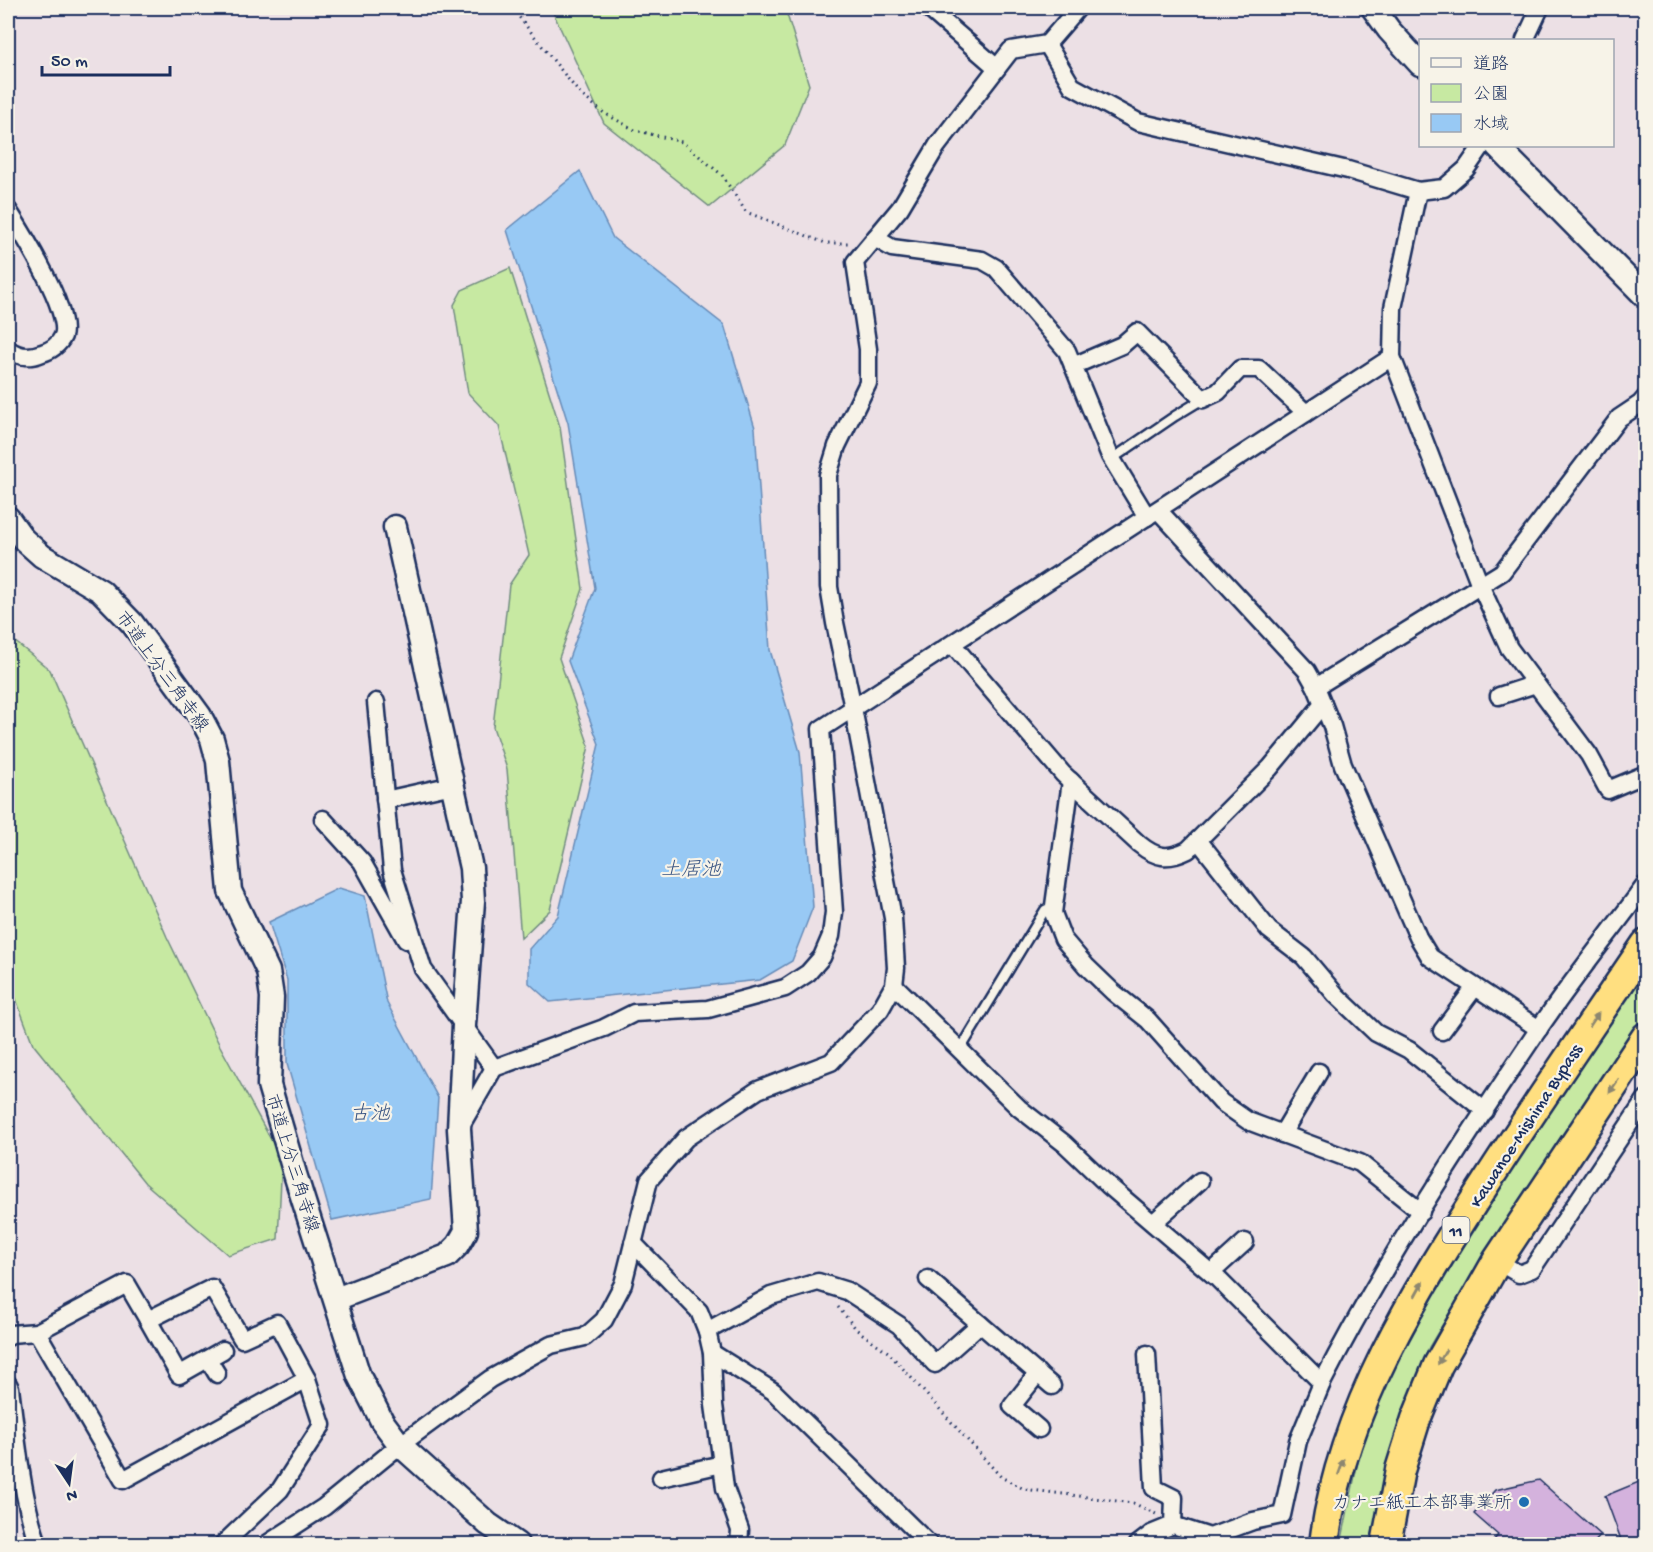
<svg xmlns="http://www.w3.org/2000/svg" width="1653" height="1552" font-family="'Gochi Hand','Klee One',sans-serif">
<style>
.green{fill:#c7e9a2;stroke:#718c80;stroke-width:1.5}
.water{fill:#98c9f4;stroke:#668bb8;stroke-width:1.5}
.building{fill:#d4b2dd;stroke:#1b2f5e;stroke-width:1.5}
.lines{fill:none;stroke-linecap:round;stroke-linejoin:round}
.lane-casing{stroke:#1b2f5e;stroke-width:13}
.street-casing{stroke:#1b2f5e;stroke-width:21}
.secondary-casing{stroke:#1b2f5e;stroke-width:27}
.highway-casing{stroke:#1b2f5e;stroke-width:33}
.path{stroke:#1b2f5e;stroke-width:3;stroke-dasharray:1.5 4.5;stroke-linecap:butt}
.lane{stroke:#f7f3e8;stroke-width:8}
.street{stroke:#f7f3e8;stroke-width:16}
.secondary{stroke:#f7f3e8;stroke-width:22}
.highway{stroke:#ffdf80;stroke-width:28}
.oneway{fill:#8d876f}
.poi-dot{fill:#1f6fb2;stroke:#f7f3e8;stroke-width:2}
.labels{text-anchor:middle;stroke-width:4.5;stroke-linejoin:round;paint-order:stroke}
.shield{fill:#f7f3e8;stroke:#5d6a87;stroke-width:1.5}
.shield-label{font-size:16px;font-weight:bold;fill:#1b2f5e}
.street-label{font-size:18px;fill:#1b2f5e;stroke:#f7f3e8}
.poi-label{font-size:18px;fill:#1b2f5e;stroke:#f7f3e8;text-anchor:end}
.water-label{font-size:20px;font-style:italic;fill:#3a5684;stroke:#f7f3e8}
</style>
<rect width="100%" height="100%" fill="#ece0e5"/>
<filter id="ink" filterUnits="userSpaceOnUse"><feTurbulence type="fractalNoise" baseFrequency=".0167" numOctaves="2"/><feDisplacementMap in="SourceGraphic" scale="12" xChannelSelector="R" yChannelSelector="G"/><feConvolveMatrix kernelMatrix="1 2 1 2 8 2 1 2 1" color-interpolation-filters="sRGB"/></filter>
<g filter="url(#ink)">
<g class="green">
<path d="M551,8H785L809,85L785,145L710,207L604,123Z"/>
<path d="M510,268L560,427L583,589L559,658L589,746L550,910L521,938L507,769L493,727L509,585L529,555L499,426L468,393L454,305L462,290Z"/>
<path d="M8,636L50,670L167,937L220,1046L282,1160L278,1239L228,1255L145,1183L33,1044L8,978Z"/>
<path d="M1645,966V1019L1556,1154L1477,1267L1429,1347L1395,1437L1381,1494L1370,1544H1341L1358,1461L1382,1387L1421,1310L1534,1130Z"/>
</g>
<g class="water">
<path d="M580,171L613,238L724,325L755,428L770,650L800,752L813,907L792,961L760,980L550,1002L529,983V949L558,916L599,744L568,661L595,588L568,423L507,230Z"/>
<path d="M339,888L365,896L387,1003L438,1098L431,1199L332,1220L287,1064V980L269,922Z"/>
</g>
<g class="building">
<path d="M1646,1479V1545H1623L1605,1496Z"/>
<path d="M1539,1480L1601,1535L1592,1545H1490L1498,1535L1474,1514L1495,1490Z"/>
</g>
<g class="lines">
<defs>
<g id="lane">
<path d="M1112,459L1175,416L1203,399"/>
<path d="M960,1050L1045,910L1054,906"/>
</g>
<g id="street">
<path d="M928,8L997,68"/>
<path d="M1525,40L1540,8"/>
<path d="M1047,44L1072,86L1138,122L1348,170L1418,191L1444,188L1466,169L1482,146"/>
<path d="M1418,191L1393,308L1392,357L1480,585L1509,648L1589,755L1608,790L1646,774"/>
<path d="M8,210C22,232 72,313 63,336C59,345 50,351 42,353C30,358 18,357 8,349"/>
<path d="M875,238L892,248L982,260L996,268L1067,351L1110,456L1147,517"/>
<path d="M1073,366L1122,345L1137,332L1203,399L1218,392L1240,369H1259L1306,413"/>
<path d="M1158,510L1307,671L1316,687L1332,726L1343,765L1418,937L1430,957L1539,1029"/>
<path d="M952,644L1063,774L1139,844C1156,858 1168,860 1188,850L1270,768L1323,704"/>
<path d="M1316,687L1502,572L1619,418L1640,404L1646,397"/>
<path d="M1499,696L1536,684"/>
<path d="M376,702L392,870L423,969L494,1068L604,1028L634,1013L708,1009L785,988L808,973L822,957L831,936L834,912L821,729L1392,357"/>
<path d="M1071,781L1053,913L1063,939L1086,966L1113,992L1148,1020L1221,1102L1248,1121L1360,1163L1421,1212"/>
<path d="M385,800L453,785"/>
<path d="M323,819L362,862L406,940"/>
<path d="M1198,840L1269,930L1304,957L1336,995L1376,1033L1409,1050L1485,1111"/>
<path d="M894,985L1019,1108L1065,1144L1108,1185L1218,1279L1322,1383C1384,1262 1462,1143 1538,1030C1572,980 1610,933 1646,884"/>
<path d="M1442,1031L1475,987"/>
<path d="M460,1127L494,1068"/>
<path d="M1282,1134L1319,1072"/>
<path d="M1153,1223L1200,1181"/>
<path d="M633,1243L699,1311L707,1331L712,1353L714,1405L722,1464L725,1488L740,1530L739,1544"/>
<path d="M1497,1261L1519,1274L1532,1269L1646,1099"/>
<path d="M1211,1273L1245,1242"/>
<path d="M928,1279L1052,1386"/>
<path d="M148,1320L179,1375L223,1350"/>
<path d="M707,1331L771,1296L818,1282L847,1291L899,1325L935,1364L980,1324"/>
<path d="M37,1332L127,1284L148,1320L212,1288L242,1339L277,1323L307,1379L322,1425L280,1490L223,1544"/>
<path d="M8,1337L10,1334L37,1332L123,1480L307,1379"/>
<path d="M712,1353L773,1391L929,1544"/>
<path d="M1147,1354L1154,1488L1174,1498L1173,1525"/>
<path d="M208,1359L217,1374"/>
<path d="M1038,1373L1012,1406L1039,1429"/>
<path d="M8,1384L10,1388C17,1441 21,1494 38,1544"/>
<path d="M661,1478L722,1464"/>
<path d="M267,1544L324,1507L400,1445L490,1379L551,1345L585,1337L604,1320L623,1284L649,1180L686,1138L758,1090L831,1062L880,1010L894,985L896,968L893,918L853,708L835,623L829,587L828,475L837,446L868,383V349L855,262L900,208L937,146L1011,50L1047,44L1078,8"/>
<path d="M1138,1544L1151,1534L1173,1525L1210,1537L1253,1521L1282,1515L1298,1441L1322,1383"/>
</g>
<g id="secondary">
<path d="M1373,8L1389,30L1420,64"/>
<path d="M1497,146L1646,297"/>
<path d="M8,518L23,539L42,556L101,591L132,623L200,716L212,739L218,761L230,891L268,971L272,997L269,1085L295,1174L359,1376L382,1421L400,1445L488,1524L517,1544"/>
<path d="M336,1299L447,1256L458,1245L466,1231L459,1129L464,1025L473,901L471,868L395,527"/>
</g>
<g id="highway">
<path d="M1324,1544C1341,1409 1416,1291 1489,1178C1540,1099 1593,1022 1646,944"/>
<path d="M1386,1544L1400,1470L1416,1419L1438,1365L1497,1261L1646,1037"/>
</g>
</defs>
<use href="#lane" class="lane-casing"/>
<use href="#street" class="street-casing"/>
<use href="#secondary" class="secondary-casing"/>
<use href="#highway" class="highway-casing"/>
<g class="path">
<path d="M512,8L580,94L604,113L635,130L682,142L722,175L746,212L825,243H850"/>
<path d="M838,1307L857,1330L888,1352L1001,1477L1024,1489L1133,1503L1156,1514"/>
</g>
<use href="#lane" class="lane"/>
<use href="#street" class="street"/>
<use href="#secondary" class="secondary"/>
<use href="#highway" class="highway"/>
</g>
<defs><path id="oneway-solid" d="M-6-.8H1V-3.2L6.5 0L1 3.2V.8H-6Z" transform="scale(1.5)"/></defs>
<g class="oneway">
<use href="#oneway-solid" transform="translate(1594 1020) rotate(-56)"/>
<use href="#oneway-solid" transform="translate(1614 1086) rotate(124)"/>
<use href="#oneway-solid" transform="translate(1419 1289) rotate(-61)"/>
<use href="#oneway-solid" transform="translate(1442 1357) rotate(119)"/>
<use href="#oneway-solid" transform="translate(1341 1467) rotate(-71)"/>
</g>
</g>
<circle class="poi-dot" cx="1524" cy="1502" r="6"/>
<g class="labels">
<rect class="shield" x="1442.5" y="1217" width="27" height="26" rx="4.5"/>
<g class="shield-label">
<text x="1456" y="1236">11</text>
</g>
<g class="street-label">
<text transform="translate(163 671) rotate(54)" y="6">市道上分三角寺線</text>
<text transform="translate(1525 1125) rotate(-57)" y="6">Kawanoe-Mishima Bypass</text>
<text transform="translate(293 1163) rotate(73)" y="6">市道上分三角寺線</text>
</g>
<g class="poi-label">
<text x="1512" y="1508">カナエ紙工本部事業所</text>
</g>
<g class="water-label">
<text x="691" y="875">土居池</text>
<text x="370" y="1119">古池</text>
</g>
</g>
<rect width="1653" height="1552" fill="none" stroke="#f7f3e8" stroke-width="30"/>
<rect x="15" y="15" width="1623" height="1522" fill="none" stroke="#1b2f5e" stroke-width="2" filter="url(#ink)"/>
<rect x="1419" y="39" width="195" height="108" fill="#f7f3e8" stroke="#9fa5b1" stroke-width="1.5"/>
<rect x="1431" y="58" width="30" height="9" fill="#f7f3e8" stroke="#9fa5b1" stroke-width="1.5"/>
<text x="1473" y="69" font-size="18" fill="#1b2f5e">道路</text>
<rect x="1431" y="84" width="30" height="18" fill="#c7e9a2" stroke="#9fa5b1" stroke-width="1.5"/>
<text x="1473" y="99" font-size="18" fill="#1b2f5e">公園</text>
<rect x="1431" y="114" width="30" height="18" fill="#98c9f4" stroke="#9fa5b1" stroke-width="1.5"/>
<text x="1473" y="129" font-size="18" fill="#1b2f5e">水域</text>
<g transform="translate(69 1483) rotate(167)" stroke="#f7f3e8" stroke-width="4.5" paint-order="stroke">
<path d="M0-4.5L10 22L0 15L-10 22Z" fill="#1b2f5e"/>
<text y="-9" font-size="16" font-weight="bold" text-anchor="middle" fill="#1b2f5e">N</text>
</g>
<path d="M42 66v9h128v-9" fill="none" stroke="#1b2f5e" stroke-width="3"/>
<text x="51" y="66" font-size="18" fill="#1b2f5e" stroke="#f7f3e8" stroke-width="4.5" paint-order="stroke">50 m</text>
</svg>
